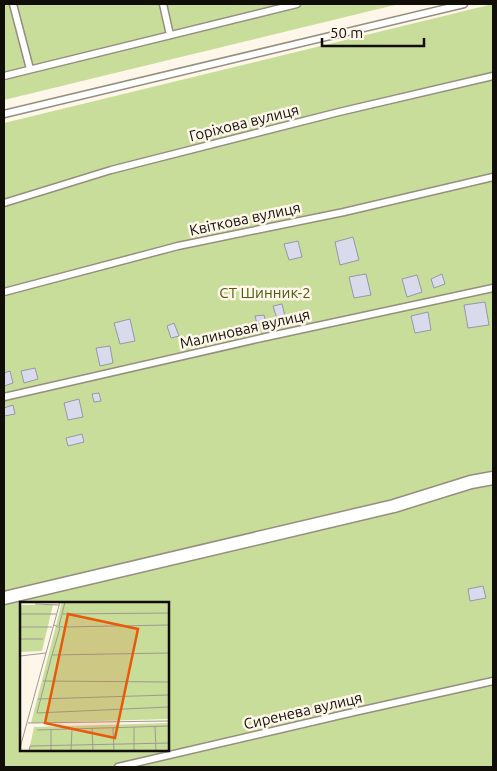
<svg xmlns="http://www.w3.org/2000/svg" width="497" height="771" font-family="Ubuntu,sans-serif">
<style>
.green{fill:#c8dd99;fill-rule:evenodd}
.building{fill:#d9daec;stroke:#9697a8}
.lines{fill:none;stroke-linecap:round;stroke-linejoin:round}
.lane-casing{stroke:#968e7e;stroke-width:9}
.street-casing{stroke:#968e7e;stroke-width:15}
.lane{stroke:#fff;stroke-width:6}
.street{stroke:#fff;stroke-width:12}
.labels{text-anchor:middle;stroke-width:5;stroke-linejoin:round;paint-order:stroke}
.street-label{font-size:15px;fill:#110e08;stroke:#fef7e9}
.park-label{font-size:15px;fill:#4b5c11;stroke:#fef7e9}
.inset-road{fill:none;stroke:#9f9a8f;stroke-width:1}
.view{fill:#e8590c;fill-opacity:0.15;stroke:#e8590c;stroke-width:2.5}
.inset-edge{fill:none;stroke:#110e08;stroke-width:2.5}
</style>
<rect width="100%" height="100%" fill="#fef7e9"/>
<g class="green">
<path d="M4,4H399L4,100Z"/>
<path d="M493,4V767H4V123ZM21,604H168V750H21Z"/>
</g>
<g class="building">
<path d="M353,237L359,260L340,265L335,242Z"/>
<path d="M298,241L302,257L289,260L284,244Z"/>
<path d="M366,274L371,295L354,298L349,277Z"/>
<path d="M442,274L445,284L434,288L431,279Z"/>
<path d="M417,275L422,292L407,297L402,279Z"/>
<path d="M485,302L489,325L468,328L464,305Z"/>
<path d="M282,304L286,320L278,322L273,306Z"/>
<path d="M428,312L431,330L415,333L411,316Z"/>
<path d="M264,315L266,322L257,324L255,316Z"/>
<path d="M130,319L135,341L120,344L114,323Z"/>
<path d="M174,323L179,336L171,338L167,326Z"/>
<path d="M110,346L113,363L100,366L96,348Z"/>
<path d="M35,368L38,379L24,383L21,371Z"/>
<path d="M10,371L13,383L4,386V373Z"/>
<path d="M99,393L101,401L94,402L92,394Z"/>
<path d="M79,399L83,417L68,420L64,403Z"/>
<path d="M13,405L15,414L4,416V408Z"/>
<path d="M82,434L84,442L68,446L66,438Z"/>
<path d="M483,586L486,598L470,601L468,589Z"/>
</g>
<g class="lines">
<defs>
<g id="lane">
<path d="M13,4L30,69"/>
<path d="M163,4L170,35"/>
<path d="M4,76L297,4"/>
<path d="M4,114L464,4"/>
<path d="M4,203L111,170L339,112L493,76"/>
<path d="M4,292L178,246L344,212L493,177"/>
<path d="M4,397L266,337L493,288"/>
<path d="M118,767L354,712L493,681"/>
</g>
<path id="street" d="M4,598L394,506L471,482L493,478"/>
</defs>
<use href="#lane" class="lane-casing"/>
<use href="#street" class="street-casing"/>
<use href="#lane" class="lane"/>
<use href="#street" class="street"/>
</g>
<g class="labels">
<g class="street-label">
<text transform="translate(244 123) rotate(-14)" y="5">Горіхова вулиця</text>
<text transform="translate(245 219) rotate(-12)" y="5">Квіткова вулиця</text>
<text transform="translate(245 329) rotate(-13)" y="5">Малиновая вулиця</text>
<text transform="translate(303 711) rotate(-13)" y="5">Сиренева вулиця</text>
</g>
<g class="park-label">
<text x="265" y="298">СТ Шинник-2</text>
</g>
</g>
<g transform="translate(20 602)">
<rect width="149" height="149" fill="#fef7e9"/>
<path d="M42,0H149V117L11,121ZM0,3H33L22,49L0,50ZM149,121V149H9L14,125Z" fill="#c8dd99"/>
<path class="inset-road" d="M45,0L39,24L42,25L149,23M15,2L39,3M0,12H36M42,12L149,11M34,23L40,26L32,53L149,51M0,25H32M0,37H23M32,53L17,111L149,105M0,54L26,51M23,79L149,80M18,97L149,93M8,121L149,119M135,124L136,149M114,125V149M72,126L73,149M93,126L94,149M17,128L149,124M0,146L40,0M9,149L10,144L149,141M31,149V128M51,149L52,127"/>
<path class="view" d="M48,12L118,27L95,136L25,121Z"/>
<rect width="149" height="149" class="inset-edge"/>
</g>
<rect width="497" height="771" fill="none" stroke="#110e08" stroke-width="10"/>
<path d="M322 38v8h102v-8" fill="none" stroke="#110e08" stroke-width="2.5"/>
<text x="330" y="38" font-size="15" fill="#110e08" stroke="#fef7e9" stroke-width="4" paint-order="stroke">50 m</text>
</svg>
